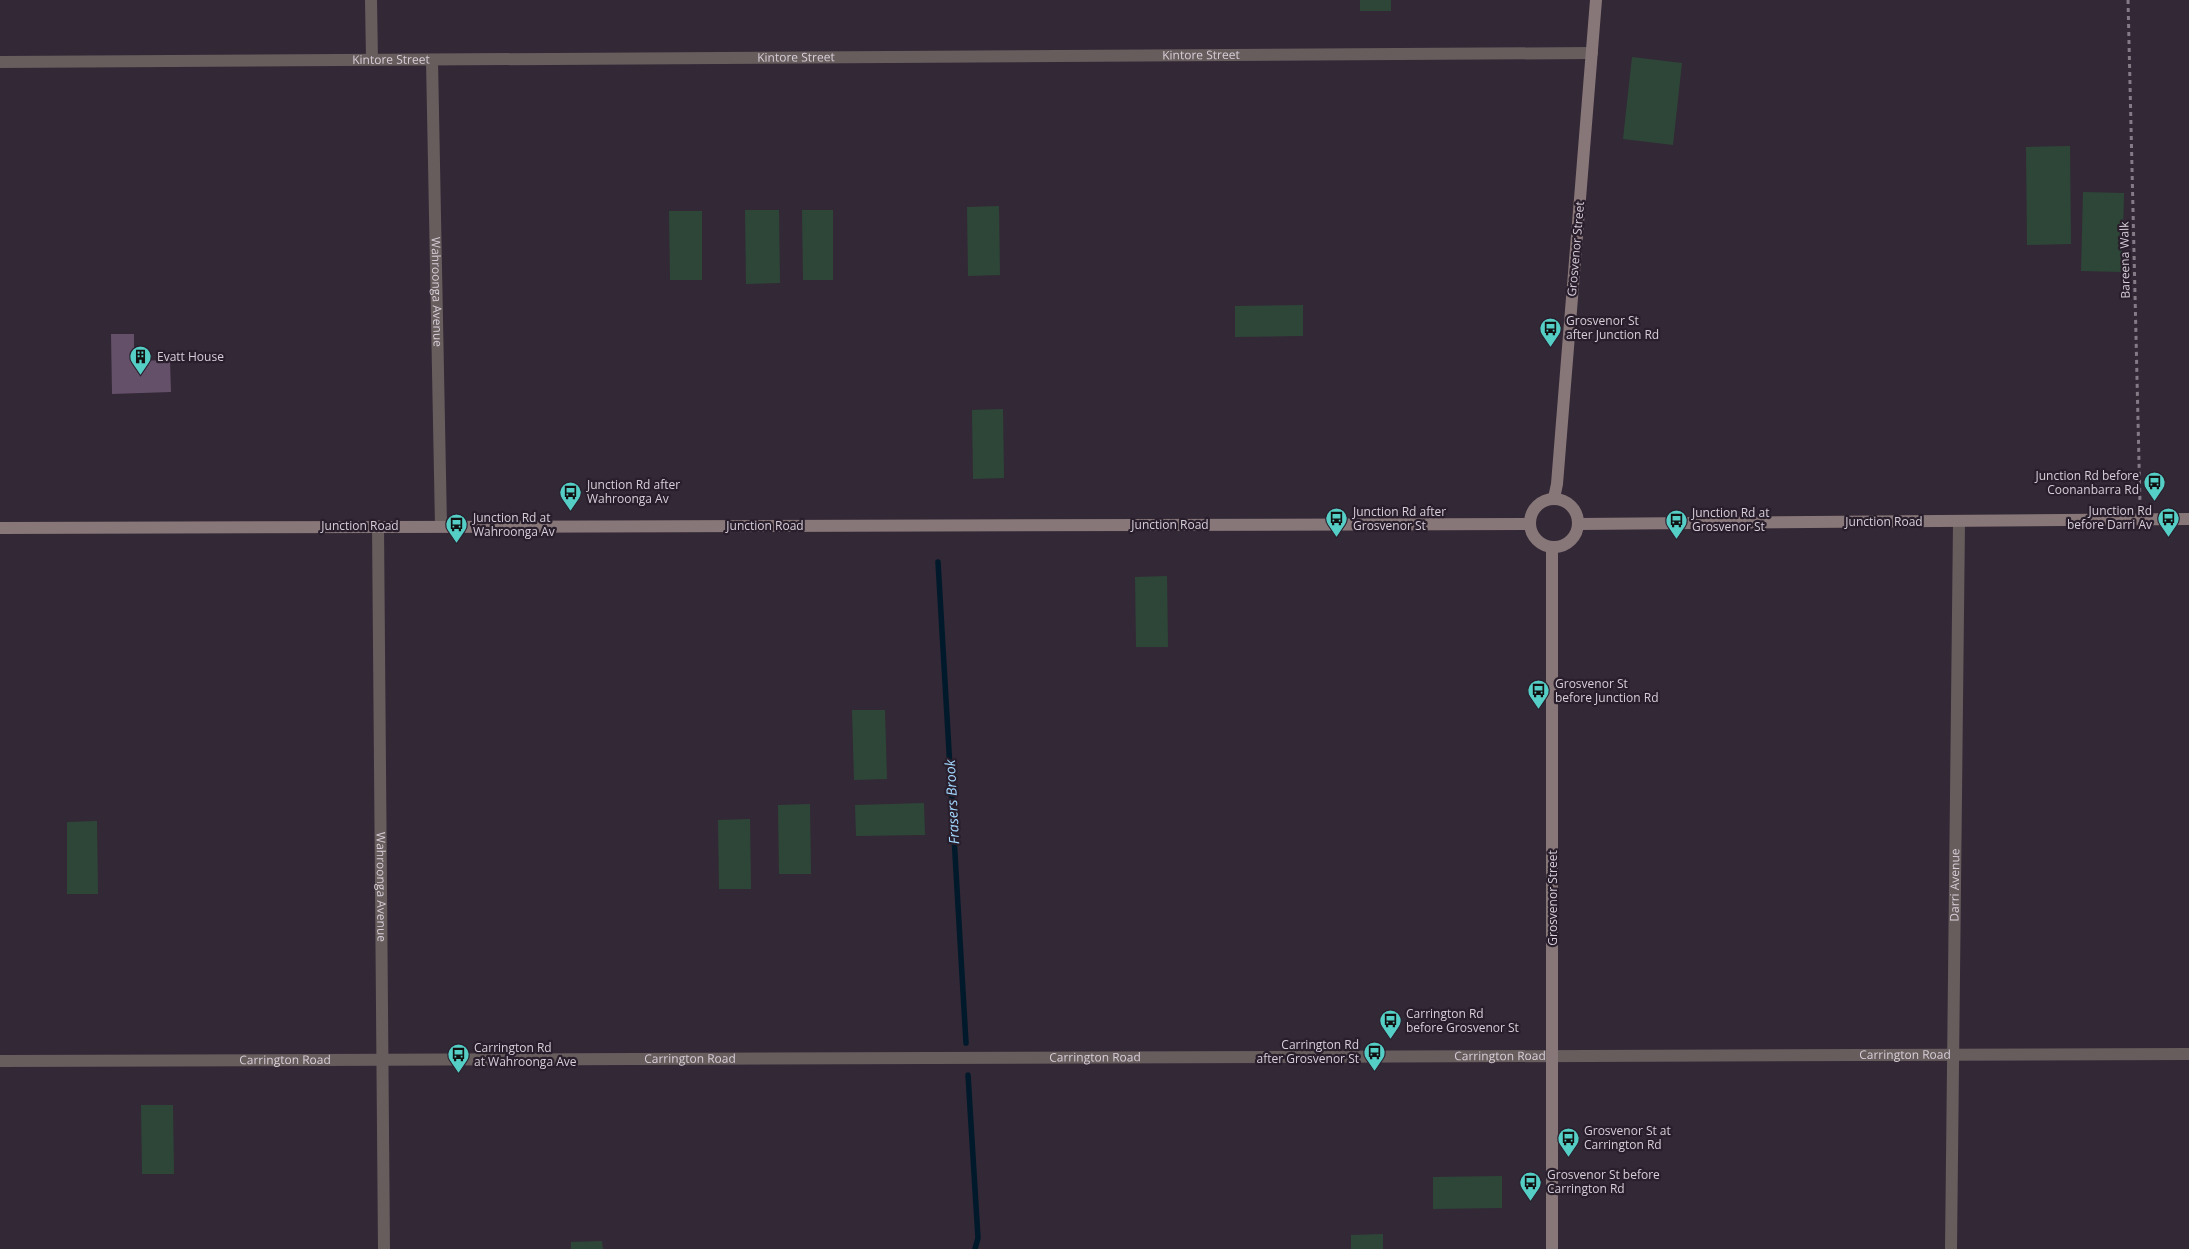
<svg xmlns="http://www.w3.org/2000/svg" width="2189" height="1249" font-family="'Open Sans',sans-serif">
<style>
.green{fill:#2e4638}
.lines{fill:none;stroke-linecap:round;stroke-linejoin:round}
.stream{stroke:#011a2b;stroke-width:5.5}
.building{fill:#645069}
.path{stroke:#857b87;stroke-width:3;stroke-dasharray:4 4;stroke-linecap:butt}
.street{stroke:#675d5d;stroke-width:12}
.secondary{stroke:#887778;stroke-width:12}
.labels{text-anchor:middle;stroke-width:4.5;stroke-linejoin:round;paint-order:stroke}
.street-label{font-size:12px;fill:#d6ced8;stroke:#291e2c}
.poi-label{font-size:12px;fill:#d6ced8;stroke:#291e2c;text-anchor:start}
.water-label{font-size:14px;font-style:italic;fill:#a3d8ff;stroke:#291e2c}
</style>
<rect width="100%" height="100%" fill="#332836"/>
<g class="green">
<rect x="1360" y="0" width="31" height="11"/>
<path d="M1632,57L1682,63L1673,145L1623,139Z"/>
<path d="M2070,146L2071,244L2027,245L2026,147Z"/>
<path d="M2083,192L2124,193L2122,272L2081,271Z"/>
<path d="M999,206L1000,275L968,276L967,207Z"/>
<path d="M779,210L780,283L746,284L745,210Z"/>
<path d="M802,210H833V280H803Z"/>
<path d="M669,211H702V280H670Z"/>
<path d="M1303,305V336L1235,337V306Z"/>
<path d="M1003,409L1004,478L973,479L972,410Z"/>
<path d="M1167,576L1168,647H1136L1135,577Z"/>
<path d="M852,710H885L887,779L854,780Z"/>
<path d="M924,803L925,835L856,836L855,805Z"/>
<path d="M810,804L811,874H779L778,805Z"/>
<path d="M750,819L751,889H719L718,820Z"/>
<path d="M97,821L98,894H67V822Z"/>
<path d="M141,1105H173L174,1174H142Z"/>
<path d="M1502,1176V1208L1433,1209V1177Z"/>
<path d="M1383,1234V1249H1351V1235Z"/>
<path d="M602,1241L603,1249H571V1242Z"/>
</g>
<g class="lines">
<g class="stream">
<path d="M938,562L966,1043"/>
<path d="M968,1075L978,1238L975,1249"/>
</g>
</g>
<path class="building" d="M111,334H134V361L170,360L171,392L112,394Z"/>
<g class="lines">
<path class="path" d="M2128,0L2140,504"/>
<g class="street">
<path d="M371,0L372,60"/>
<path id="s1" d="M432,60L441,526"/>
<path id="s2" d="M0,62L1592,53"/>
<path id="s3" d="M378,526L384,1249"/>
<path id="s4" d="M0,1061L2189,1054"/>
<path id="s5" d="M1951,1249L1959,522"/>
</g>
<g class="secondary">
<path d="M1554,498L1557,484L1596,0"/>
<circle cx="1554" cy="523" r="24"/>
<path d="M1579,524L2189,519"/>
<path d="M0,528L1530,524"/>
<path d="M1552,547V1249"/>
</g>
</g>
<defs>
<symbol id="bus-pin" viewBox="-11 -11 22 30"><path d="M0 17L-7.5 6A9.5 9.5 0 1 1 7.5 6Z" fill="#55cec6" stroke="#291e2c"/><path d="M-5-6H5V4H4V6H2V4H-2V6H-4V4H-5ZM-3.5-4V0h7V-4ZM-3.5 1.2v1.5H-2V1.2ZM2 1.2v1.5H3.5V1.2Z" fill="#111"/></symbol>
<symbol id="building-pin" viewBox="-11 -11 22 30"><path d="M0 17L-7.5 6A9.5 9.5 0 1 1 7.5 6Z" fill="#55cec6" stroke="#291e2c"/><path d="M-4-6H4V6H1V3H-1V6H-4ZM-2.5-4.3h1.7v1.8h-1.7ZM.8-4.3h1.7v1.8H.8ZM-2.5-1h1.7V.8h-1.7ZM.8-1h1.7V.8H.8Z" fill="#111"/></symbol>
</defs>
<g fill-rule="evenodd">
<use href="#bus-pin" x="1538" y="316" width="25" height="34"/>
<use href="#building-pin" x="128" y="344" width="25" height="34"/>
<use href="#bus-pin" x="2142" y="470" width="25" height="34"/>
<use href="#bus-pin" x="558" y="480" width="25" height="34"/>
<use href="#bus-pin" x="2156" y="506" width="25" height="34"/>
<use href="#bus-pin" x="1324" y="506" width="25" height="34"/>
<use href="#bus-pin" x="1664" y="508" width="25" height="34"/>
<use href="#bus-pin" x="444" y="512" width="25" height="34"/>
<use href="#bus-pin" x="1526" y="678" width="25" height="34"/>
<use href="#bus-pin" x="1378" y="1008" width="25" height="34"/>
<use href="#bus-pin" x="1362" y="1040" width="25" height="34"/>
<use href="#bus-pin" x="446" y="1042" width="25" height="34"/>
<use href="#bus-pin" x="1556" y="1126" width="25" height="34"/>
<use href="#bus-pin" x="1518" y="1170" width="25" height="34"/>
</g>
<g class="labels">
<g class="street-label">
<text dy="4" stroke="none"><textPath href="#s2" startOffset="1201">Kintore Street</textPath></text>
<text dy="4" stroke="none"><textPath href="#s2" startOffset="796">Kintore Street</textPath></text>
<text dy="4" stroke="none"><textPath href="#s2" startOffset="391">Kintore Street</textPath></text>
<text transform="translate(1576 249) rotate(-85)" y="4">Grosvenor Street</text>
<text transform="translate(2125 260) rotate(-91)" y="4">Bareena Walk</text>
<text dy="4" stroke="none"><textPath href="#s1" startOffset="232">Wahroonga Avenue</textPath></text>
<text x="1884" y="526">Junction Road</text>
<text x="1170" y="529">Junction Road</text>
<text x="360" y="530">Junction Road</text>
<text x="765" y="530">Junction Road</text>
<text dy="4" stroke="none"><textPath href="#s5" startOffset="364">Darri Avenue</textPath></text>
<text dy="4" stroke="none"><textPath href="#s3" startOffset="361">Wahroonga Avenue</textPath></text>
<text transform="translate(1553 898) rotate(-90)" y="4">Grosvenor Street</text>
<text dy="4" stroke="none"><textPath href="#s4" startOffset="1905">Carrington Road</textPath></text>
<text dy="4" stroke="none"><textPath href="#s4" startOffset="1500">Carrington Road</textPath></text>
<text dy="4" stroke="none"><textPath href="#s4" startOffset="690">Carrington Road</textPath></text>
<text dy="4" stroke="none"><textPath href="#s4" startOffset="1095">Carrington Road</textPath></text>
<text dy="4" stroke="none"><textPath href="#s4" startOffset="285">Carrington Road</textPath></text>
</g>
<g class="poi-label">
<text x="1566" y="325">Grosvenor St<tspan x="1566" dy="14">after Junction Rd</tspan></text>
<text x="157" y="361">Evatt House</text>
<text x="2139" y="480" text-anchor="end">Junction Rd before<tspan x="2139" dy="14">Coonanbarra Rd</tspan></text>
<text x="587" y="489">Junction Rd after<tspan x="587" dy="14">Wahroonga Av</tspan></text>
<text x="2152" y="515" text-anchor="end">Junction Rd<tspan x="2152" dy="14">before Darri Av</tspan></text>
<text x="1353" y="516">Junction Rd after<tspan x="1353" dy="14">Grosvenor St</tspan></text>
<text x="1692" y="517">Junction Rd at<tspan x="1692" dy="14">Grosvenor St</tspan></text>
<text x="473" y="522">Junction Rd at<tspan x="473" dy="14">Wahroonga Av</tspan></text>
<text x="1555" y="688">Grosvenor St<tspan x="1555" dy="14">before Junction Rd</tspan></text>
<text x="1406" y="1018">Carrington Rd<tspan x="1406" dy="14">before Grosvenor St</tspan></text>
<text x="1359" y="1049" text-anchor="end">Carrington Rd<tspan x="1359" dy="14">after Grosvenor St</tspan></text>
<text x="474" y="1052">Carrington Rd<tspan x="474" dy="14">at Wahroonga Ave</tspan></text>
<text x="1584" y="1135">Grosvenor St at<tspan x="1584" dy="14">Carrington Rd</tspan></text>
<text x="1547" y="1179">Grosvenor St before<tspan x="1547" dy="14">Carrington Rd</tspan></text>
</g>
<g class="water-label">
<text transform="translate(952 802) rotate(-93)" y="5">Frasers Brook</text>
</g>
</g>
</svg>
